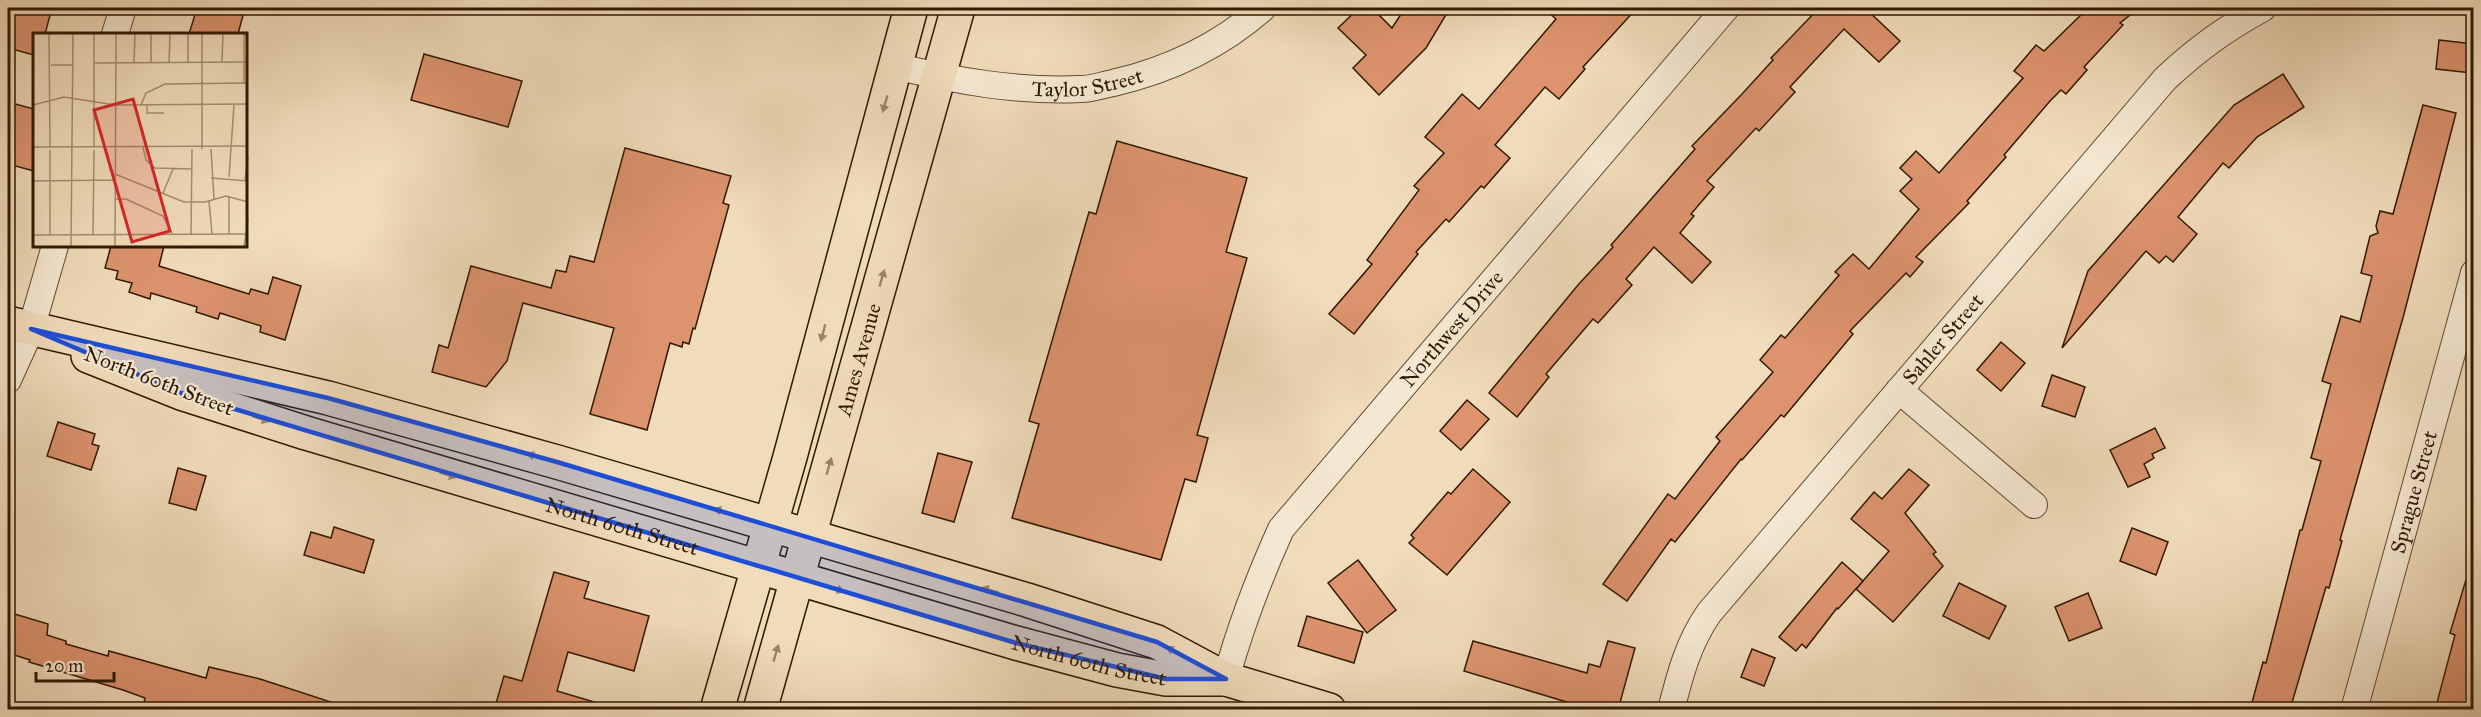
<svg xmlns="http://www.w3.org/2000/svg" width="2481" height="717" font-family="'IM FELL Great Primer',serif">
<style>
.building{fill:#dc936e;stroke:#311902;stroke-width:1.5}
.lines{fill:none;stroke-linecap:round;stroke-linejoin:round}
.minor-casing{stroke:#614a30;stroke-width:28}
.major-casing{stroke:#311902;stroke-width:36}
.minor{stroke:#f5e8d2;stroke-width:26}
.major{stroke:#f0dbba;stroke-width:33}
.oneway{fill:#9a8467}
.marked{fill:#1d4ed8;fill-opacity:0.2;stroke:#1d4ed8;stroke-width:4.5;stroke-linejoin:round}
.labels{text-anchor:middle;stroke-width:4.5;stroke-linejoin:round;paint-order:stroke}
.street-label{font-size:21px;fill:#311902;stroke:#f5e8d2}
.inset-road{fill:none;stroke:#a48d70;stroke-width:1.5}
.view{fill:#d62828;fill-opacity:0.15;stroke:#d62828;stroke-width:3}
.inset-edge{fill:none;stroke:#311902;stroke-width:3}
</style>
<rect width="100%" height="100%" fill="#f0dbba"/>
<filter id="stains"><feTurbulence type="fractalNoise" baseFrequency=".00333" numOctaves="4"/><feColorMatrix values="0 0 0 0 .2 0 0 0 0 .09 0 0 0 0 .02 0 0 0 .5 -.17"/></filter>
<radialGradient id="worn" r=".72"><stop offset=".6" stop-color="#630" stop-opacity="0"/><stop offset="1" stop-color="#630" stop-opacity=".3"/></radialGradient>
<g class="building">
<path d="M8,8H52L45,34H34V55L8,48Z"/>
<path d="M197,8H245L238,34H189Z"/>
<path d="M1359,8H1372L1392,28L1405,8H1450L1426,48L1379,95L1353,68L1366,55L1338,28Z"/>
<path d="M1544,8H1637L1583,67L1585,69L1559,99L1545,87L1495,145L1510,158L1484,188L1481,186L1449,222L1446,219L1416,252L1418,254L1354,334L1329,314L1372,264L1367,260L1419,190L1414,186L1444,153L1425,137L1462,94L1479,109L1556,19Z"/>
<path d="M1819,8H1865L1900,41L1879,62L1844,29L1790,87L1795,92L1759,131L1756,128L1707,181L1714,187L1691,214L1694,216L1680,233L1711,262L1692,283L1654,247L1626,279L1632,285L1598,323L1593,319L1546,374L1549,377L1517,417L1489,393L1578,285L1613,247L1611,245L1695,149L1692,146L1742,94L1773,60L1771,58Z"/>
<path d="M2088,8H2139L2120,23L2123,25L2084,67L2087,70L2066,94L2061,90L2050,101L2004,155L2006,157L1967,201L1969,203L1916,257L1923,262L1910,277L1906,273L1850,331L1853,334L1784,417L1781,415L1742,460L1741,459L1675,542L1671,539L1627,601L1603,584L1668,494L1675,499L1720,441L1716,437L1773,372L1760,360L1781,335L1785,338L1839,275L1835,272L1853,254L1869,269L1919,209L1900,191L1912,179L1900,168L1916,151L1939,173L2023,78L2014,71L2036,45L2044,51Z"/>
<path d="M2439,40L2474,44L2472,73L2436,69Z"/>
<path d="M424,54L522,81L508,127L411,100Z"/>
<path d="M2283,74L2304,107L2257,137L2229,168L2223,163L2178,217L2197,234L2173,262L2166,256L2159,263L2146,251L2062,348L2088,271L2234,105Z"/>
<path d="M8,102L34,109V171L8,164Z"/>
<path d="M2423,105L2456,113L2404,314L2340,540L2342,541L2329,588L2326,587L2291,706L2286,704L2285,710H2250L2263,662L2266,663L2300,530H2302L2321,461L2311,458L2331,384L2322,381L2341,316L2360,322L2372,276L2361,273L2370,236L2378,233L2376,226L2380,211L2393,214Z"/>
<path d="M1117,141L1247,178L1226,252L1247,258L1197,435L1208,438L1196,482L1185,479L1161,560L1012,518L1039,424L1029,421L1089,212L1096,214Z"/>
<path d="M625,148L731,176L723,203L729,205L695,329L693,328L689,344L683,342L682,347L670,343L647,430L590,414L614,328L523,303L507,361L486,387L432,372L439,345L448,348L471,266L551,288L556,270L566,272L570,256L594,262Z"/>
<path d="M111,246H164L159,266L249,294L251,289L268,294L273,277L301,286L285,340L260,332L261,326L220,313L218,319L196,312L197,307L151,293L150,299L129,292L132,283L116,279L118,271L105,268Z"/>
<path d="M2001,342L2025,363L2001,391L1977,370Z"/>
<path d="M2052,375L2085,387L2075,417L2042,406Z"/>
<path d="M1467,400L1489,419L1461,450L1440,431Z"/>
<path d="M58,422L95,434L92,444L99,446L91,470L47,456Z"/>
<path d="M2155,428L2165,448L2152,454L2154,458L2144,464L2150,477L2128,487L2110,450Z"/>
<path d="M938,453L972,462L954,522L922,513Z"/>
<path d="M178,468L206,476L196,510L169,503Z"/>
<path d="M1473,469L1510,502L1447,575L1409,543L1414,538L1411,535L1448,492L1451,494Z"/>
<path d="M1909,469L1929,485L1905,513L1936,552L1933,554L1943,566L1893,622L1856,589L1889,551L1851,519L1874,492L1882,499Z"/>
<path d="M334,527L374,540L364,573L304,555L311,532L331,538Z"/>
<path d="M2132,528L2168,542L2156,575L2120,561Z"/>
<path d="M1358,560L1396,610L1367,633L1328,583Z"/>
<path d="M1842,562L1863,581L1838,609L1837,608L1806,648L1802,644L1796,651L1779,637Z"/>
<path d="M554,572L589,582L584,598L649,616L634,671L568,652L557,691L601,704L600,710H494L504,676L522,681Z"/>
<path d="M2468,573L2474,574V690L2468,710H2435L2455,635L2450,633Z"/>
<path d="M1959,583L2006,606L1989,639L1943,616Z"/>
<path d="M2088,593L2102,628L2069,641L2055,607Z"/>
<path d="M8,612L48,624L47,635L66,641V644L108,656L109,651L206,678L209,667L260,679L340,705V710H169L144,702L145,698L123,690L29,662L30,660L8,653Z"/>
<path d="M1307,616L1363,632L1354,663L1298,646Z"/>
<path d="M1473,641L1587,673L1589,664L1600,667L1608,641L1635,648L1618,710H1593L1464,671Z"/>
<path d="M1752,649L1775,658L1764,686L1741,677Z"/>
</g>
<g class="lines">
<defs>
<g id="minor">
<path d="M115,34L123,8"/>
<path id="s1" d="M895,66C956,81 1018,92 1081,89C1092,89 1103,85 1113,83C1169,70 1220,46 1263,8"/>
<path d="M8,380L31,329L55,246"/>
<path d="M1899,390L2034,505"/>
<path id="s2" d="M1226,679C1240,627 1259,578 1281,529L1726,8"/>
<path id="s3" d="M1671,710C1680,675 1688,643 1709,613L2165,79C2197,49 2225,29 2263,8"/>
<path id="s4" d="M2354,710L2474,273"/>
</g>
<g id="major">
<path d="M8,323L328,398L557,462L1027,600L1157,642L1226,679L1329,710"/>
<path id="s5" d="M88,356L181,393L306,433L1016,643L1117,670L1166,679H1224"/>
<path d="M717,710L790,457L911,8"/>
<path id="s6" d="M760,710L958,8"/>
</g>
</defs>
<use href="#minor" class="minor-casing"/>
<use href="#major" class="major-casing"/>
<use href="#minor" class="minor"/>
<use href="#major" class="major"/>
</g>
<defs><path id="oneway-solid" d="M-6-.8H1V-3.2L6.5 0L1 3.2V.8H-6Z" transform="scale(1.5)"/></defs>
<g class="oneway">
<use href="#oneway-solid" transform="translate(885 104) rotate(106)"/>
<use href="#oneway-solid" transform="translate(882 278) rotate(-74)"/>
<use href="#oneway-solid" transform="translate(823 333) rotate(105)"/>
<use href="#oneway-solid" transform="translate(261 419) rotate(18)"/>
<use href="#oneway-solid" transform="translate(535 456) rotate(-164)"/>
<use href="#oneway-solid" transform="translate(829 466) rotate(-74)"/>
<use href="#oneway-solid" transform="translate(448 475) rotate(17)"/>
<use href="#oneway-solid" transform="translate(722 511) rotate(-163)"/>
<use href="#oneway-solid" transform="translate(836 589) rotate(17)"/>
<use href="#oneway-solid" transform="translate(990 590) rotate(-164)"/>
<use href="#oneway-solid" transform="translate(1174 651) rotate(-152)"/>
<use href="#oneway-solid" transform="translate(776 653) rotate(-74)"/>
</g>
<path class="marked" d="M31,329L328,398L557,462L1157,642L1226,679H1166L1016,643L181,393Z"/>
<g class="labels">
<g class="street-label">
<text dy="7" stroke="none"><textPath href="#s1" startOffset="195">Taylor Street</textPath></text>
<text dy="7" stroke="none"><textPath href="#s2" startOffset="423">Northwest Drive</textPath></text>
<text dy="7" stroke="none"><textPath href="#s3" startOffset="465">Sahler Street</textPath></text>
<text dy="7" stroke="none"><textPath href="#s6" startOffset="364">Ames Avenue</textPath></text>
<text transform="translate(159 381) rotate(21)" y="7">North 60th Street</text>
<text dy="7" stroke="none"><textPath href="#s4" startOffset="226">Sprague Street</textPath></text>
<text dy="7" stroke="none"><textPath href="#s5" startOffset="561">North 60th Street</textPath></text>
<text dy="7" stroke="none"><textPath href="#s5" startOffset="1047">North 60th Street</textPath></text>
</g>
</g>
<g transform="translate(33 33)">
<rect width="214" height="214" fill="#f0dbba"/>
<path class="inset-road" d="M16,0L17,115M189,29L190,0M61,30L215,29M101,30L102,0M118,30V0M136,30L137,0M155,30V0M18,32H39M211,50V0M0,72L31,64L82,72L215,71M108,72L113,60L132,51L215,50M114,72V80H131M61,113V0M0,114L215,113M110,114L113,127L122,135L159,136M169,116V0M178,116L181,166M82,141L151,169H172L193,163L215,169M196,144L201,72M178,145L215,148M212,147L215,124M0,148L82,147M130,160L140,136M82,166H93L130,183L139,201M176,168L179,201M158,201L159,116M196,201V164M0,202L215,201M17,202V117M60,202L61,117M38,214L40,0M82,214L83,0M211,214L215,186"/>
<path class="view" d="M100,66L137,198L99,209L61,77Z"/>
<rect width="214" height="214" class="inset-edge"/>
</g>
<rect width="2481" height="717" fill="none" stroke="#f0dbba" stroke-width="30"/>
<rect x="9" y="9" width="2463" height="699" fill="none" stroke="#311902" stroke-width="3"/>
<rect x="15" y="15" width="2451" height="687" fill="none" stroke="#311902" stroke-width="1.5"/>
<path d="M36 672v9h78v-9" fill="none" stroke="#311902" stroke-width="3"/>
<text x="45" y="672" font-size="18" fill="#311902" stroke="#f5e8d2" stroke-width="4.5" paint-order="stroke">20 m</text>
<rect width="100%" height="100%" filter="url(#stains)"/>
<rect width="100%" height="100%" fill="url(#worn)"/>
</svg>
